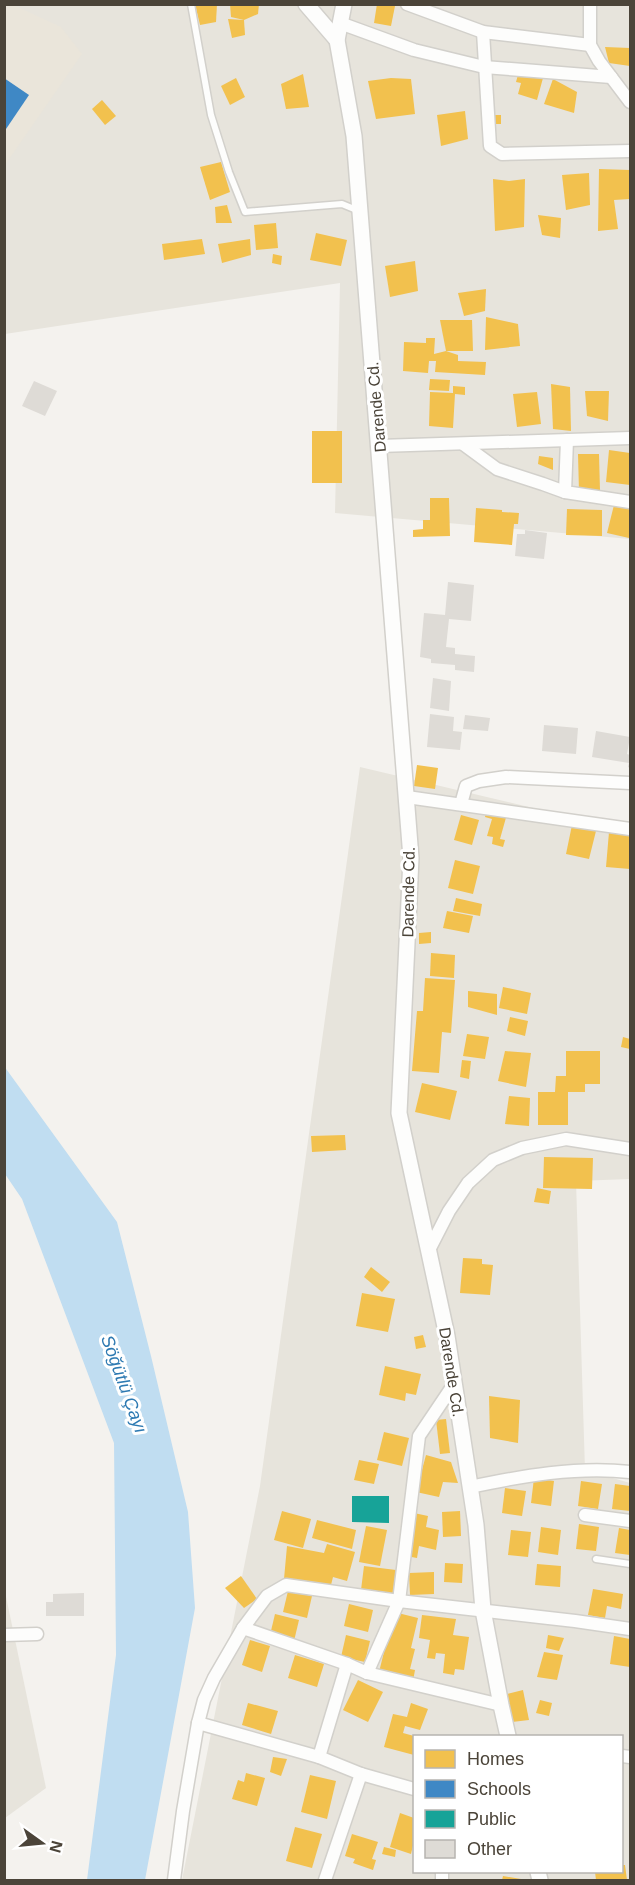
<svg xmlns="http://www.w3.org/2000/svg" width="635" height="1885" font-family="Helvetica,sans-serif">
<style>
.residential{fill:#e7e4dc;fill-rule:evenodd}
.education{fill:#eae5da}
.water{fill:#c0ddf1}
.homes{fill:#f2c14e}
.schools{fill:#3f88c5}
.public{fill:#17a398}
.building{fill:#dedbd6}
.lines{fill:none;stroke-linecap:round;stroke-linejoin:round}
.service-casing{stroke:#d2d0cb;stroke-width:9}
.minor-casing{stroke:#d2d0cb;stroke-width:15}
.tertiary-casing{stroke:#d2d0cb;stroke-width:18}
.service{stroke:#fdfdfc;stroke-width:6}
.minor{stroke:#fdfdfc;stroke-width:12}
.tertiary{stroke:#fdfdfc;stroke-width:15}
.labels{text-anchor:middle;stroke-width:6;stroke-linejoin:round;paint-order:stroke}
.street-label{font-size:16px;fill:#4b4439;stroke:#fff}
.water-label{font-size:18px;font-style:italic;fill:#2e7ab2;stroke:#fff}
</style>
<rect width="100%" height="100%" fill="#f4f2ee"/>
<g class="residential">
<path d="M5,5H630V539L335,513L340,283L5,334Z"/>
<path d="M360,767L630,831V1179L576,1181L585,1470L630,1483V1880H182L260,1486ZM414,1736H622V1872H414Z"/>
<path d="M4,1587L46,1788L5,1818H4Z"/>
</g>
<path class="education" d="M11,4L61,27L82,54L5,165L4,5Z"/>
<path class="water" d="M4,1066L117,1222L151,1356L188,1512L195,1608L145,1880H87L116,1655L114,1443L22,1199L5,1174Z"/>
<g class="homes">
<path d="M195,4H217L216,22L200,25Z"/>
<path d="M230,4H259L258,14L244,20L231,17Z"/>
<path d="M377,4L395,6L391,26L374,23Z"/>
<path d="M228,19L244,20L245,35L232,38Z"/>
<path d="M605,47L630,48V66L609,63Z"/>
<path d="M519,71L543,78L537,100L518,94L521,83L516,82Z"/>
<path d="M303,74L309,107L286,109L281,84Z"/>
<path d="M236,78L245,97L230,105L221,86Z"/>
<path d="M391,78L411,79L415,114L376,119L368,81Z"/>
<path d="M553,79L577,92L574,113L544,104Z"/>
<path d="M102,100L116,116L105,125L92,109Z"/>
<path d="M465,111L468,139L441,146L437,115Z"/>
<rect x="493" y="115" width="8" height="9"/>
<path d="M221,162L230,192L210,200L200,167Z"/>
<path d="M599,169L630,170V199L614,200L618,229L598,231Z"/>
<path d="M589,173L590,205L566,210L562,175Z"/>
<path d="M493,179L509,181L525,179L524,227L495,231Z"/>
<path d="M227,205L232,223H216L215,207Z"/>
<path d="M538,215L561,218L560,238L542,235Z"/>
<path d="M276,223L278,248L256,250L254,225Z"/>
<path d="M316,233L347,240L341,266L310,260Z"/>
<path d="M202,239L205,254L164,260L162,244Z"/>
<path d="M250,239L251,255L222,263L218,244Z"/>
<path d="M273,254L282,256L281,265L272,263Z"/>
<path d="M415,261L418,291L390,297L385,266Z"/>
<path d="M486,289L485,311L464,316L458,293Z"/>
<path d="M486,317L518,324L520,346L485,350Z"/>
<path d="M440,320H472L473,351H446Z"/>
<path d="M426,338H435L434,354L446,351L458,355V361L486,362L485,375L435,372L436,361H429L428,373L403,371L404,342L426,343Z"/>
<path d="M430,379L450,380L449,391L429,390Z"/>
<path d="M551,384L570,387L571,431L553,429Z"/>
<path d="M453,386L465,387V395L455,394L453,428L429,426L430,392L453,393Z"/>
<path d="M585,391H609L608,421L587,416Z"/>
<path d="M537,392L541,424L517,427L513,394Z"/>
<rect x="312" y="431" width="30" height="52"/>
<path d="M609,450L630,453V485L606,482Z"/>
<path d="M578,454H599L600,491L579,492Z"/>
<path d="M539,456L553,458V470L538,464Z"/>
<path d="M430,498H449L450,536L413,537V530L423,529V520H430Z"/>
<path d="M614,505L630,508L629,538L607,533Z"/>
<path d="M476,508L502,510V512L519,513L518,524H514L512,545L474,542Z"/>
<path d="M567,509L602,510V536L566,535Z"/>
<path d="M417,765L438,768L435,789L414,786Z"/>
<path d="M487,808L507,814L500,839L505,840L503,847L492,844L493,837L487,836L492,819L485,817Z"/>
<path d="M461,815L479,820L472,845L454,840Z"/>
<path d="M572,825L596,831L589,859L566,854Z"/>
<path d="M609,832L630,834V869L606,867Z"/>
<path d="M455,860L480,866L473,894L448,888Z"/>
<path d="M456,898L482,904L480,916L453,911Z"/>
<path d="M447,911L473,916L469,933L443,928Z"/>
<path d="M431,932V943L419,944V933Z"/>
<path d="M431,953L455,955L454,978L430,976Z"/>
<path d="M425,978L455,980L451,1033L442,1032L439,1073L412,1071L417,1011H423Z"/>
<path d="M503,987L531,993L527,1014L499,1008Z"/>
<path d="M468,991L497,994V1015L468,1007Z"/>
<path d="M510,1017L528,1021L525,1036L507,1031Z"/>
<path d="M467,1034L489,1037L485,1059L463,1056Z"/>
<path d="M623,1037L630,1039V1049L621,1047Z"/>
<path d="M505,1051L531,1053L526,1087L498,1081Z"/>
<path d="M566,1051H600V1084H585V1092H568V1125H538V1092H555L556,1076H566Z"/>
<path d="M462,1060L471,1061L469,1079L460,1077Z"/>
<path d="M422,1083L457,1091L450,1120L415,1112Z"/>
<path d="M509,1096L530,1098L529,1126L505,1124Z"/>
<path d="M345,1135L346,1150L312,1152L311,1136Z"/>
<path d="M544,1157L593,1158L592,1189L543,1188Z"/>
<path d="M537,1188L551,1191L549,1204L534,1202Z"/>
<path d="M463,1258L482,1259V1264L493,1265L490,1295L460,1293Z"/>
<path d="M371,1267L390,1282L382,1292L364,1277Z"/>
<path d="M362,1293L395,1299L388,1332L356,1326Z"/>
<path d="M423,1335L426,1347L416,1349L414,1337Z"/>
<path d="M385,1366L421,1374L416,1395L406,1393L405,1401L379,1395Z"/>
<path d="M489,1396L520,1400L518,1443L490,1438Z"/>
<path d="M446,1419L450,1453L440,1454L436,1420Z"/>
<path d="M384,1432L409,1438L402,1466L377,1460Z"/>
<path d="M426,1455L451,1462L458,1483L443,1482L439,1497L416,1492Z"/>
<path d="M359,1460L379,1464L374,1484L354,1480Z"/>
<path d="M534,1478L554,1481L551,1506L531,1503Z"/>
<path d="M581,1481L602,1484L598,1509L578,1506Z"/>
<path d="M615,1484L630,1486V1511L612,1509Z"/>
<path d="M505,1488L526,1491L522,1516L502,1513Z"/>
<path d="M282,1511L311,1519L303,1548L274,1540Z"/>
<path d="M460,1511L461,1536L443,1537L442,1512Z"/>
<path d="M414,1513L428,1516L426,1527L439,1530L436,1550L419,1546L417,1558L406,1556Z"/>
<path d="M317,1520L356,1530L352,1549L312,1538Z"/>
<path d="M579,1524L599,1527L596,1551L576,1549Z"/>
<path d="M366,1526L387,1530L380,1566L359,1562Z"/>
<path d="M541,1527L561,1530L558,1555L538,1552Z"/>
<path d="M619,1528L630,1530V1555L615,1553Z"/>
<path d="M511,1530L531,1532L528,1557L508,1555Z"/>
<path d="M327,1544L355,1552L347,1581L333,1577L331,1585L284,1579L287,1546L324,1553Z"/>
<path d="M445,1563L463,1564L462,1583L444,1582Z"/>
<path d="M537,1564L561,1566L560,1587L535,1585Z"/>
<path d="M364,1566L396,1570L393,1594L361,1590Z"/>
<path d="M434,1572V1594L410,1595L409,1573Z"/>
<path d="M241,1576L257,1599L244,1608L225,1588Z"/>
<path d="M593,1589L623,1594L621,1609L607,1606L605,1618L588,1615Z"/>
<path d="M288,1591L312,1596L307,1618L283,1612Z"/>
<path d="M349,1604L373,1610L368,1632L344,1626Z"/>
<path d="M394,1612L418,1618L411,1648L415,1649L410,1669L415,1670L413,1681L379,1672Z"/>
<path d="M275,1614L299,1620L294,1641L270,1635Z"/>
<path d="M422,1615L456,1619L453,1635L469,1637L464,1670L455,1669L454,1675L443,1673L445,1654L436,1653L435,1659L427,1658L430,1640L419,1638Z"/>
<path d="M346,1635L370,1641L365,1662L341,1657Z"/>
<path d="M548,1635L564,1638L559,1651L546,1648Z"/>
<path d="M614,1636L630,1639V1667L610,1664Z"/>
<path d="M250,1640L270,1646L262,1672L242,1665Z"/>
<path d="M544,1652L563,1655L557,1680L537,1677Z"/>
<path d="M295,1655L324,1664L317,1687L288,1678Z"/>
<path d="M358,1680L383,1692L368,1722L343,1710Z"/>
<path d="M523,1690L529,1720L512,1722L507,1694Z"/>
<path d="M540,1700L552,1703L549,1716L536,1713Z"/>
<path d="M248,1703L278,1711L271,1734L242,1725Z"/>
<path d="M411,1703L428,1709L420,1730L405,1726L403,1733L414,1736V1755L384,1747L393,1714L407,1717Z"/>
<path d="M273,1757L287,1759L281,1776L270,1772Z"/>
<path d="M246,1773L265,1778L257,1806L232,1799L238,1780L244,1782Z"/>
<path d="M310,1775L336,1781L327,1819L301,1812Z"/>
<path d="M400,1813L414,1818V1841L411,1854L390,1847Z"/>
<path d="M295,1827L322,1834L312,1868L286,1861Z"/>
<path d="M352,1834L378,1842L372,1859L376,1860L373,1870L353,1863L355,1859L345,1856Z"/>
<path d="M384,1847L396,1850L395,1857L382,1854Z"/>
<path d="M622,1865H625L627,1880H596L595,1872H622Z"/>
<path d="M503,1876L521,1879V1880H502Z"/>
</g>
<path class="schools" d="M4,78L29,95L4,132Z"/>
<path class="public" d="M352,1496H389V1523L352,1522Z"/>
<g class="building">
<path d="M34,381L57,391L45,416L22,406Z"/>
<path d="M525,530L547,533L544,559L515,556L517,534H525Z"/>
<path d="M448,582L474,585L471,621L449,619L446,647L455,648V654L475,656L474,672L455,670V665L431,663V659L420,657L424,613L445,615Z"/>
<path d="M433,678L451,681L449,711L430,708Z"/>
<path d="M430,714L454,717L453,731L462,732L460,750L427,747Z"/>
<path d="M465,715L490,718L488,731L463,729Z"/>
<path d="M544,725L578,728L576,754L542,751Z"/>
<path d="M596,731L630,737L627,754L630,755V768L628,767L629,763L592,757Z"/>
<path d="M84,1593V1616H46V1602H53V1594Z"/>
</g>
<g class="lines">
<defs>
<g id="service">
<path d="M191,4L211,115L229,172L245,212L342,204L359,211"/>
<path d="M596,1559L630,1564"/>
</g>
<g id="minor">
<path d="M407,4L483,32L590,45"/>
<path d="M590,4V45L599,61L630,102"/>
<path d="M340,23L414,50L484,67L611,77"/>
<path d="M483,32L490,146L502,154L630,151"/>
<path d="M567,440L565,492L630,502"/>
<path d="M463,444L497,469L543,484L565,492"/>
<path d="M379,446L630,438"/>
<path d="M407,797L630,829"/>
<path d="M461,804L466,786L479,781L506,777L630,783"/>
<path d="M429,1250L449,1211L468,1183L493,1160L522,1148L566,1139L630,1149"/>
<path d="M470,1487C522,1476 577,1466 630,1472"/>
<path d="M585,1515L630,1521"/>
<path d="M243,1628L347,1664L367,1673L501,1705"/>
<path d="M4,1635L37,1634"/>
<path d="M367,1673L399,1601L419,1436L454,1384"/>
<path d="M198,1723L319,1757L361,1774L414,1789"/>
<path d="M622,1756L630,1757"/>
<path d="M319,1757L347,1664"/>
<path d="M442,1872V1880"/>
<path d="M174,1880L183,1811L198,1723L204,1700L214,1678L243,1628L267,1596L286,1585L399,1601L575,1621L630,1629"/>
<path d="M325,1880L361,1774"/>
</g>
<g id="tertiary">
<path d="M306,4L337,40"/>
<path d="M344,4L337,40L354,136L411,858L399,1113L447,1336L476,1525L483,1610L501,1705L508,1736"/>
<path d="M538,1872L540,1880"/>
</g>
</defs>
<use href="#service" class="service-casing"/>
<use href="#minor" class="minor-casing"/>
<use href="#tertiary" class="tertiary-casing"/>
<use href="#service" class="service"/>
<use href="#minor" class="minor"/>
<use href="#tertiary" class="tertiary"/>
</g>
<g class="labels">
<g class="street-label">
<text transform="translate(376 407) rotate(-95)" y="6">Darende Cd.</text>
<text transform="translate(408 892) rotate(-89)" y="6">Darende Cd.</text>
<text transform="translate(452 1372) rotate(81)" y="6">Darende Cd.</text>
</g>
<g class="water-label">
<text transform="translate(124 1384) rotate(70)" y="6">Söğütlü Çayı</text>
</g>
</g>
<rect width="635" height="1885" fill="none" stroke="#4b4439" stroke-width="12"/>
<rect x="413" y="1735" width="210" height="138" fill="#ffffff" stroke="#b7b4b0" stroke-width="1.5"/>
<rect x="425" y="1750" width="30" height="18" fill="#f2c14e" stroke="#b7b4b0" stroke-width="1.5"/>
<text x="467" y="1765" font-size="18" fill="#4b4439">Homes</text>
<rect x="425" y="1780" width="30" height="18" fill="#3f88c5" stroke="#b7b4b0" stroke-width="1.5"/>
<text x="467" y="1795" font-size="18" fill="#4b4439">Schools</text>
<rect x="425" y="1810" width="30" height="18" fill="#17a398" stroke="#b7b4b0" stroke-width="1.5"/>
<text x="467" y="1825" font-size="18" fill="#4b4439">Public</text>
<rect x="425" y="1840" width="30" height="18" fill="#dedbd6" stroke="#b7b4b0" stroke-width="1.5"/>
<text x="467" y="1855" font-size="18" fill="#4b4439">Other</text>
<g transform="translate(42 1843) rotate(105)" stroke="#ffffff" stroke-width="4.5" paint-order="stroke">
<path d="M0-4.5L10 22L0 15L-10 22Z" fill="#4b4439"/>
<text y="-9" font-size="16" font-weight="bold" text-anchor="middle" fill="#4b4439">N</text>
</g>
</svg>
